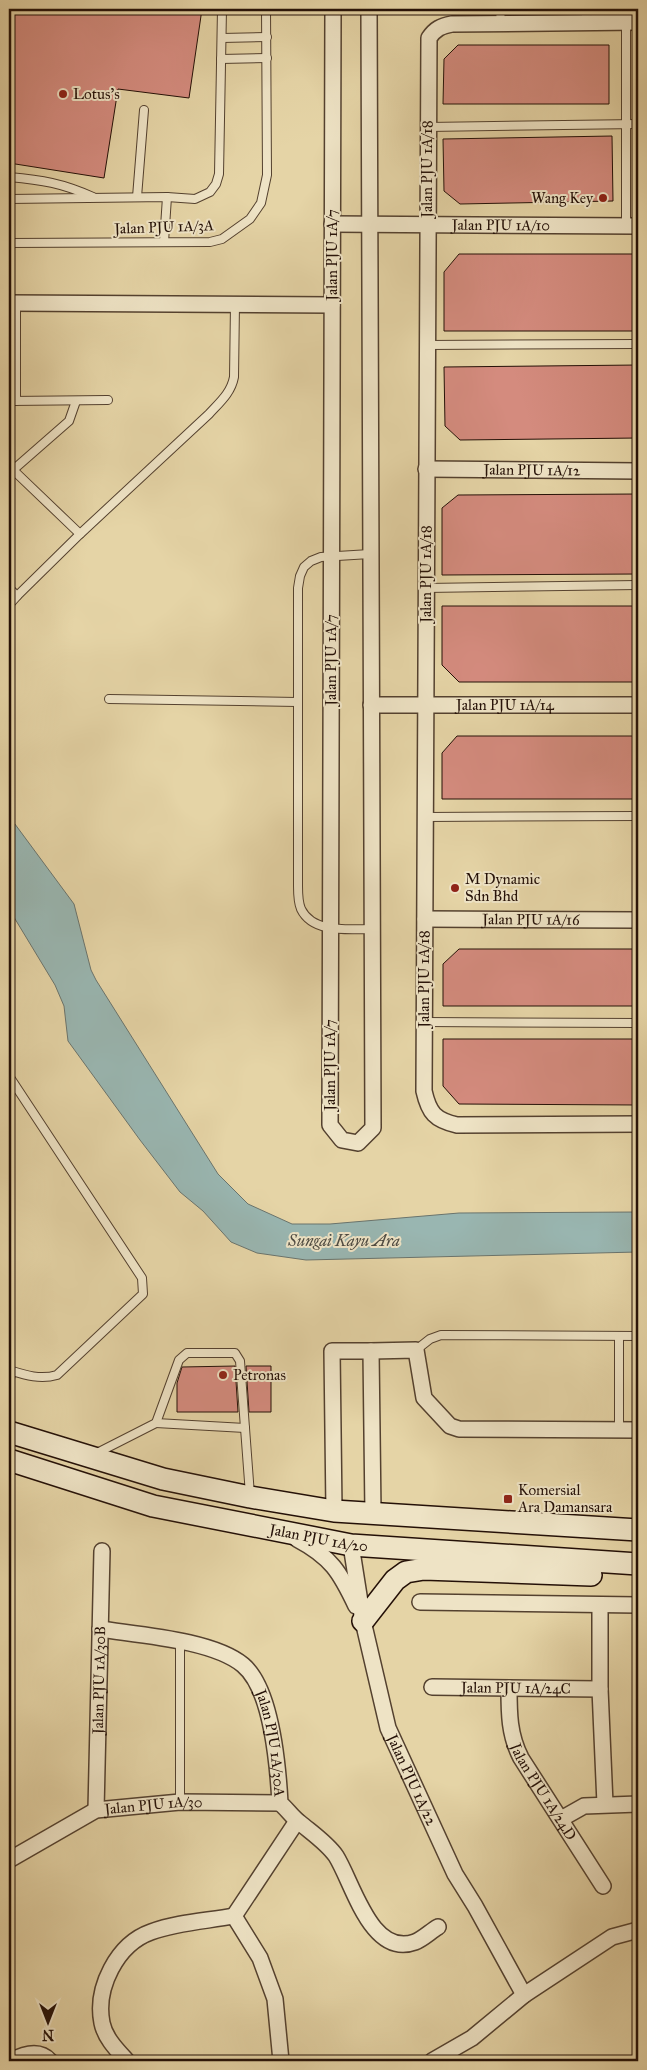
<svg xmlns="http://www.w3.org/2000/svg" width="647" height="2070" font-family="'IM FELL Great Primer',serif">
<style>
.water{fill:#99b6b1;stroke:#6a746d}
.building{fill:#d48b7e;stroke:#241007}
.lines{fill:none;stroke-linecap:round;stroke-linejoin:round}
.lane-casing{stroke:#54412f;stroke-width:10}
.street-casing{stroke:#54412f;stroke-width:18}
.secondary-casing{stroke:#241007;stroke-width:24}
.lane{stroke:#eee3c5;stroke-width:8}
.street{stroke:#eee3c5;stroke-width:15}
.secondary{stroke:#eee3c5;stroke-width:21}
.poi-dot{fill:#8f2418;stroke:#eee3c5;stroke-width:2}
.labels{text-anchor:middle;stroke-width:4;stroke-linejoin:round;paint-order:stroke}
.poi-label{font-size:15px;fill:#241007;stroke:#eee3c5;text-anchor:start}
.street-label{font-size:15px;fill:#241007;stroke:#eee3c5}
.water-label{font-size:16px;font-style:italic;fill:#4d4a42;stroke:#eee3c5}
</style>
<rect width="100%" height="100%" fill="#e5d4a6"/>
<filter id="stains"><feTurbulence type="fractalNoise" baseFrequency=".004" numOctaves="4"/><feColorMatrix values="0 0 0 0 .2 0 0 0 0 .09 0 0 0 0 .02 0 0 0 .5 -.17"/></filter>
<radialGradient id="worn" r=".72"><stop offset=".6" stop-color="#630" stop-opacity="0"/><stop offset="1" stop-color="#630" stop-opacity=".3"/></radialGradient>
<path class="water" d="M9,816L74,904L91,970L96,980L218,1174L248,1204L292,1224H330L459,1213L638,1212V1252L306,1260L257,1253L231,1242L203,1211L180,1192L140,1140L68,1041L64,1006L55,985L9,909Z"/>
<g class="building">
<path d="M9,9H202L189,98L118,89L104,178L9,163Z"/>
<path d="M458,45H609V104H443L444,59Z"/>
<path d="M612,136L613,201L460,204L444,191L443,139Z"/>
<path d="M459,254H638V331H444V272Z"/>
<path d="M638,365V438L460,440L445,426L444,367Z"/>
<path d="M638,494V574L442,575V508L458,495Z"/>
<path d="M442,606H638V682H459L442,665Z"/>
<path d="M457,736H638V799H442V753Z"/>
<path d="M459,949H638V1006H443V964Z"/>
<path d="M443,1039H638V1105L459,1104L443,1086Z"/>
<path d="M235,1366L238,1412H177V1383L182,1367Z"/>
<path d="M246,1366H271V1412H249Z"/>
</g>
<g class="lines">
<defs>
<g id="lane">
<path d="M500,9L501,23"/>
<path d="M586,9V22"/>
<path d="M626,22V226"/>
<path d="M222,38L267,37"/>
<path d="M221,59L267,58"/>
<path d="M428,127L638,124"/>
<path d="M9,177C42,180 62,183 93,197"/>
<path d="M137,197L144,110"/>
<path d="M9,199L167,197L195,199L210,192L216,184L219,174L222,9"/>
<path d="M164,242L167,197"/>
<path d="M9,243L210,242L222,239L250,219L261,203L267,175L266,9"/>
<path d="M426,345L638,344"/>
<path d="M9,401L108,400"/>
<path d="M16,401V303"/>
<path d="M9,466L80,534"/>
<path d="M13,470L69,421L76,401"/>
<path d="M370,554L321,557L311,561L304,567L300,576L298,588V886C298,893 298,902 301,909C313,934 350,929 372,929"/>
<path d="M9,588L17,596L80,534L209,414C220,402 231,393 234,377L235,304"/>
<path d="M426,588L638,585"/>
<path d="M9,605L17,596"/>
<path d="M109,699L297,702"/>
<path d="M425,817L638,816"/>
<path d="M424,1022L638,1023"/>
<path d="M9,1076L142,1278L143,1294L57,1375C40,1380 25,1375 9,1370"/>
<path d="M416,1350L430,1339L441,1335L638,1336"/>
<path d="M9,1382L12,1371"/>
<path d="M156,1423L245,1428"/>
<path d="M619,1430V1336"/>
<path d="M95,1454L156,1423L179,1360L187,1353H235L240,1361L250,1495"/>
<path d="M180,1802V1641"/>
</g>
<g id="street">
<path d="M333,9L330,1125L342,1140L358,1143L373,1128L369,9"/>
<path d="M638,22L452,24C441,26 435,29 429,38L424,1091C429,1113 435,1120 457,1125L638,1124"/>
<path id="s1" d="M332,224L638,226"/>
<path d="M9,303L332,305"/>
<path id="s2" d="M426,469L638,471"/>
<path id="s3" d="M371,705H638"/>
<path id="s4" d="M425,919L638,920"/>
<path d="M371,1351L416,1350L424,1398L450,1426L459,1429L638,1430"/>
<path d="M334,1511L332,1351H371L373,1514"/>
<path d="M297,1539C331,1557 340,1572 356,1606"/>
<path id="s5" d="M351,1545L363,1621L388,1728L455,1874L475,1906L524,1995"/>
<path d="M420,1602L638,1605"/>
<path d="M600,1605V1689L605,1804"/>
<path id="s6" d="M100,1629C139,1635 213,1640 243,1665C272,1689 278,1767 280,1803C287,1809 292,1817 299,1822C312,1833 327,1843 336,1856C353,1883 371,1958 415,1942C423,1939 431,1931 438,1927"/>
<path id="s7" d="M432,1687L600,1689"/>
<path id="s8" d="M509,1688C509,1713 509,1735 521,1758L603,1886"/>
<path id="s9" d="M96,1810L102,1551"/>
<path d="M561,1819L584,1806L638,1804"/>
<path id="s10" d="M9,1860L96,1810L180,1802L280,1803"/>
<path d="M234,1916L260,1958L275,1999L281,2061"/>
<path d="M234,1916L297,1821"/>
<path d="M11,2061C24,2054 39,2049 50,2061"/>
<path d="M127,2061C117,2050 105,2038 102,2023C95,1988 117,1944 151,1932C178,1922 207,1921 234,1916"/>
<path d="M432,2061L472,2038L524,1995L612,1937L638,1930"/>
</g>
<g id="secondary">
<path d="M9,1432L163,1479L250,1497L334,1511L638,1530"/>
<path id="s11" d="M9,1460L153,1506L351,1545L638,1564"/>
<path d="M363,1621L395,1580L406,1572L424,1569L591,1575"/>
</g>
</defs>
<use href="#lane" class="lane-casing"/>
<use href="#street" class="street-casing"/>
<use href="#secondary" class="secondary-casing"/>
<use href="#lane" class="lane"/>
<use href="#street" class="street"/>
<use href="#secondary" class="secondary"/>
</g>
<g class="poi-dot">
<circle cx="63" cy="94" r="5"/>
<circle cx="603" cy="198" r="5"/>
<circle cx="455" cy="888" r="5"/>
<circle cx="223" cy="1375" r="5"/>
<rect x="503" y="1494" width="10" height="10" rx="2.5"/>
</g>
<g class="labels">
<g class="poi-label">
<text x="73" y="99">Lotus's</text>
<text x="593" y="203" text-anchor="end">Wang Key</text>
<text x="465" y="884">M Dynamic<tspan x="465" dy="17">Sdn Bhd</tspan></text>
<text x="233" y="1380">Petronas</text>
<text x="518" y="1495">Komersial<tspan x="518" dy="17">Ara Damansara</tspan></text>
</g>
<g class="street-label">
<text transform="translate(427 169) rotate(-90)" y="5">Jalan PJU 1A/18</text>
<text dy="5" stroke="none"><textPath href="#s1" startOffset="169">Jalan PJU 1A/10</textPath></text>
<text transform="translate(164 227) rotate(-2)" y="5">Jalan PJU 1A/3A</text>
<text transform="translate(332 255) rotate(-90)" y="5">Jalan PJU 1A/7</text>
<text dy="5" stroke="none"><textPath href="#s2" startOffset="106">Jalan PJU 1A/12</textPath></text>
<text transform="translate(426 574) rotate(-90)" y="5">Jalan PJU 1A/18</text>
<text transform="translate(331 660) rotate(-90)" y="5">Jalan PJU 1A/7</text>
<text dy="5" stroke="none"><textPath href="#s3" startOffset="134">Jalan PJU 1A/14</textPath></text>
<text dy="5" stroke="none"><textPath href="#s4" startOffset="106">Jalan PJU 1A/16</textPath></text>
<text transform="translate(424 979) rotate(-90)" y="5">Jalan PJU 1A/18</text>
<text transform="translate(330 1065) rotate(-90)" y="5">Jalan PJU 1A/7</text>
<text dy="5" stroke="none"><textPath href="#s11" startOffset="320">Jalan PJU 1A/20</textPath></text>
<text dy="5" stroke="none"><textPath href="#s9" startOffset="130">Jalan PJU 1A/30B</textPath></text>
<text dy="5" stroke="none"><textPath href="#s7" startOffset="84">Jalan PJU 1A/24C</textPath></text>
<text dy="5" stroke="none"><textPath href="#s6" startOffset="234">Jalan PJU 1A/30A</textPath></text>
<text dy="5" stroke="none"><textPath href="#s5" startOffset="244">Jalan PJU 1A/22</textPath></text>
<text dy="5" stroke="none"><textPath href="#s8" startOffset="112">Jalan PJU 1A/24D</textPath></text>
<text dy="5" stroke="none"><textPath href="#s10" startOffset="158">Jalan PJU 1A/30</textPath></text>
</g>
<g class="water-label">
<text x="344" y="1246">Sungai Kayu Ara</text>
</g>
</g>
<rect width="647" height="2070" fill="none" stroke="#e5d4a6" stroke-width="30"/>
<rect x="10" y="10" width="627" height="2050" fill="none" stroke="#241007" stroke-width="2.5"/>
<rect x="15" y="15" width="617" height="2040" fill="none" stroke="#241007"/>
<g transform="translate(48 2022) rotate(180)" stroke="#eee3c5" stroke-width="4" paint-order="stroke">
<path d="M0-4L9 19L0 12L-9 19Z" fill="#241007"/>
<text y="-8" font-size="14" font-weight="bold" text-anchor="middle" fill="#241007">N</text>
</g>
<rect width="100%" height="100%" filter="url(#stains)"/>
<rect width="100%" height="100%" fill="url(#worn)"/>
</svg>
